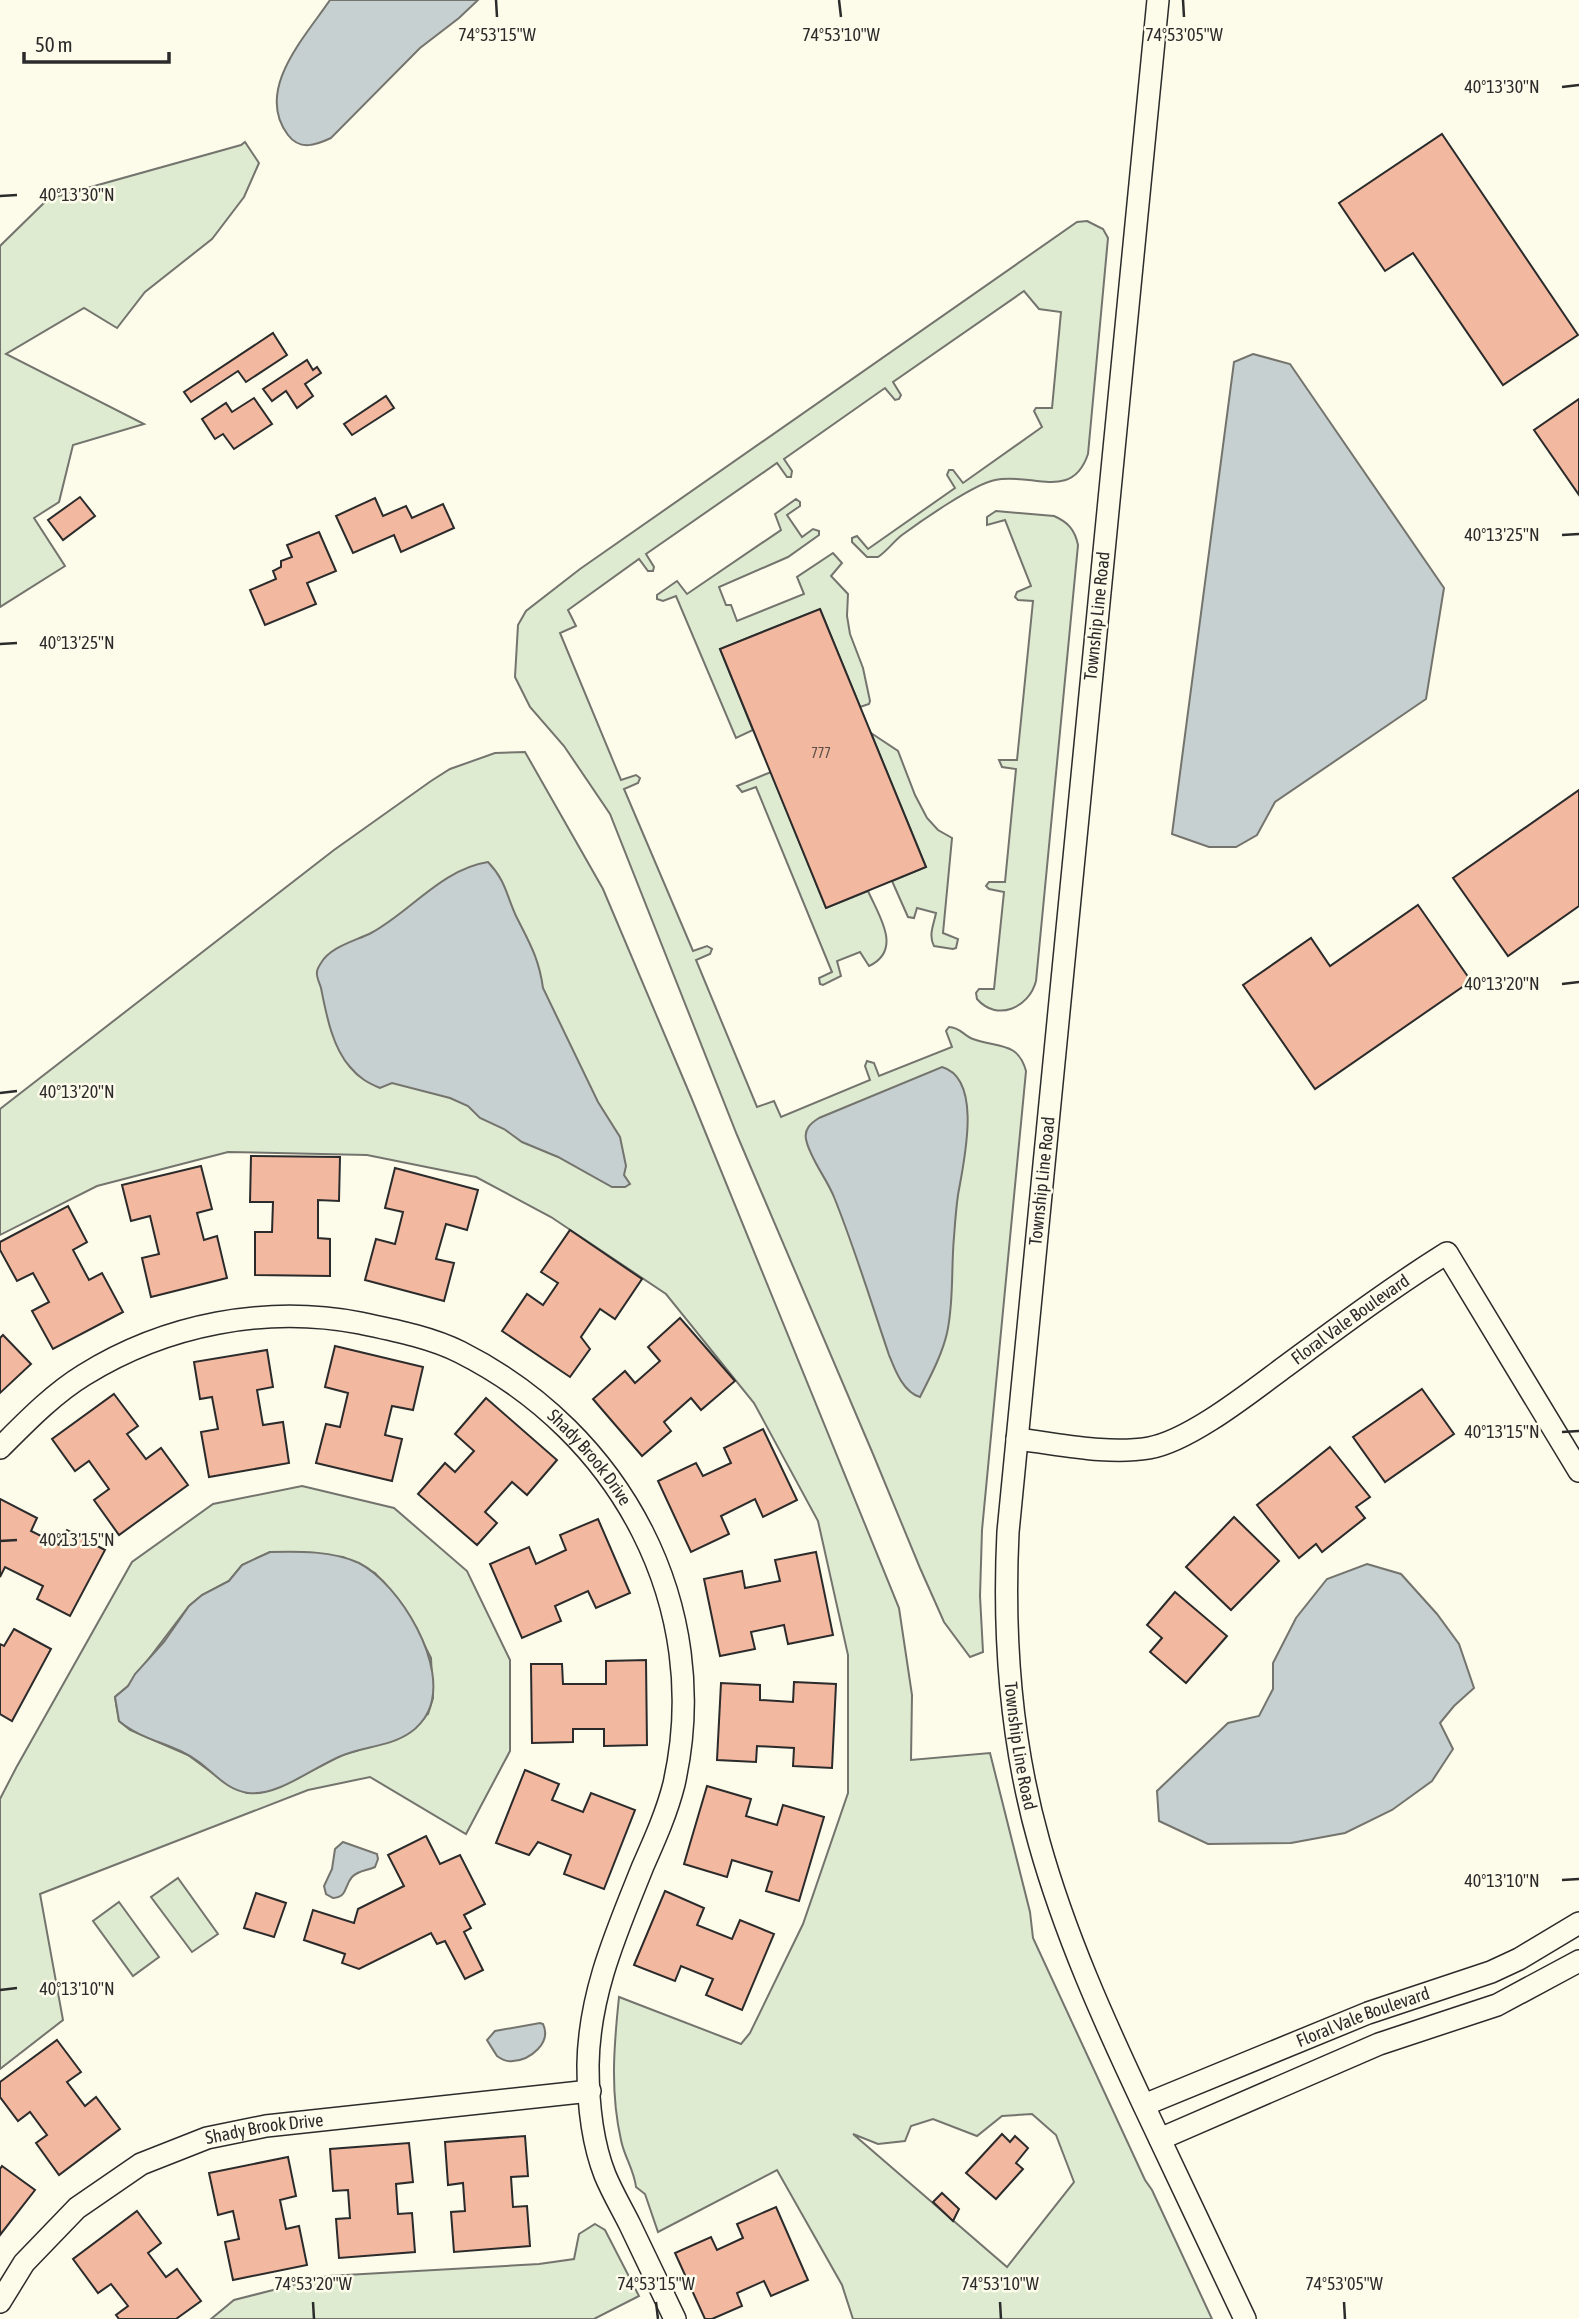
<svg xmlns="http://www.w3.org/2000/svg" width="1579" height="2319" font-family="'Asap Condensed',sans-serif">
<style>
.green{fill:#deebd1;stroke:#74746e;stroke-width:2;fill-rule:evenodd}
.water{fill:#c7d0d0;stroke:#74746e;stroke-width:2}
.building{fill:#f2b8a0;stroke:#2b2b2b;stroke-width:2}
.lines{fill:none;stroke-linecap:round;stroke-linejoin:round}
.minor-casing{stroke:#2b2b2b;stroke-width:24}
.minor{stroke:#fdfbea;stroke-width:21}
.ticks{fill:none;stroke:#2b2b2b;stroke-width:2.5}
.labels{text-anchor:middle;stroke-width:5;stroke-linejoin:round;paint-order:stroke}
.number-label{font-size:14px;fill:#5d4e48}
.street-label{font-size:18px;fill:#2b2b2b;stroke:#fdfbea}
.ticks-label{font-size:18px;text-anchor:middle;fill:#2b2b2b;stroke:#fdfbea;stroke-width:5;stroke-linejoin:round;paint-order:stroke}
</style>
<rect width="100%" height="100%" fill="#fdfbea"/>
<g class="green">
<path d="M245,142L259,163L244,197L212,239L145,292L117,328L84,308L6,354L144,424L73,445L59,502L34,518L65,566L0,607V246L48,199L241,145Z"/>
<path d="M1087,221L1103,229L1108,238L1088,454C1072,502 1031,472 995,480C974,484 921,521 902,535C893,542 887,551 878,557H867L852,542V538L857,536L868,549L955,488L947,475L949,470H953L963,483L1042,427L1034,411L1036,408H1052L1061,312L1039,309L1024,291L893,382L901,395L899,399L895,400L885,388L784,459L792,471L791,477H787L777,463L646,554L654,567L653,571H648L639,559L568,610L576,626L560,633L621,780L636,775L640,778L638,783L624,789L693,951L707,946L712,949L710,954L696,960L757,1107L774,1101L781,1117L870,1080L865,1066L867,1061L874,1063L879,1076L952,1047L946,1031L949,1027C960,1027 964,1036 973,1039C997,1048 1018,1041 1026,1071L982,1530L980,1596L983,1652L970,1657L944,1622L920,1568L873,1454L737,1135L610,814L564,746L530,707L515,677L518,625L526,611L580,569L1077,222Z"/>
<path d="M796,499L800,502V506L787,515L802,537L813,529L819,531V535L788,557L719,587L726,605H731L737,621L804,594L797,577L833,553L842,563L831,576L848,594L847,616L850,634L863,668L870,701L869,704L860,707L820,609L720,649L753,730L736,738L676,596L663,601L657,599V595L677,581L687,594L781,530L775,514Z"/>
<path d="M996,511L1054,516C1068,522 1075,530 1078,545L1036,981C1029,1008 997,1022 977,999L976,993L979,989H994L1004,892L989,889L986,886L989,882H1005L1016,769L1002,767L999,760H1017L1033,601L1018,600L1015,597L1017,592L1031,586L1005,520L987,525V517Z"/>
<path d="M871,733L898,751L915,795L927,818L938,830L952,838L943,933L958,939L956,948L953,949L934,946C928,935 934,924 936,913L917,908L914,918L908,917L892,881L926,867Z"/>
<path d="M525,752L603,889L691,1097L899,1608L912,1695L911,1760L990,1753L1030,1912L1033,1938L1145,2180L1152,2190L1212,2319H853L842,2285L777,2170L658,2232L645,2194L636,2187C634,2170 624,2156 621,2140C610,2092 614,2045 619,1997L741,2044L750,2033L803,1924L848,1793V1655L818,1521L754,1403L666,1294L551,1217L476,1177L367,1155L228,1152L97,1186L0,1235V1109L334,850L431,781L450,769L495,753ZM1032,2114L1056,2135L1074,2182L1007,2267L853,2134L878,2144L905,2141L911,2126L933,2119L977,2136L1002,2116Z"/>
<path d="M771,772L826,908L868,891C879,916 903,950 869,966L860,952L837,961L841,976L823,985L820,984L819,978L832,972L756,787L742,792L737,786Z"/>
<path d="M302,1486L394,1508L467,1571L510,1660V1751L466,1834L370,1777L308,1790L40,1894L63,2020L0,2069V1799L16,1768L132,1562L213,1504ZM270,1552L343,1557L375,1573L398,1599L410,1617L431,1658L433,1698L428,1714L359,1750L342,1755L286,1784L247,1793L230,1786L188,1755L130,1730L119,1721L115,1697L128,1686L189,1606L202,1595L229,1581L242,1565Z"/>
<path d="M178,1878L218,1934L192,1952L151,1897Z"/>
<path d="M119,1902L159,1957L133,1976L93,1921Z"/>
<path d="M595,2224L605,2230L639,2296L594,2319H211L234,2300L328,2276L539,2264L574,2259L579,2234Z"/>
</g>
<g class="water">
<path d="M330,0H478L459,18L420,48L331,138C316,145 300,151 288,135C254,90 305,37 330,0Z"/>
<path d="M1253,354L1290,364L1444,588L1426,699L1275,802L1257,835L1236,847H1209L1172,834L1234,362Z"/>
<path d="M488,862C506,881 506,894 516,916C529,942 539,958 543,988L598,1102L620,1137L626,1166L624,1175L630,1184L625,1187H612L558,1157L522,1142L504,1129L480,1118L468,1106L450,1098L392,1083L380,1088C368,1083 359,1078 350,1067C332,1047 326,1013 321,988C320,984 316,977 317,972C317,969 319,966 321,963C330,947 355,941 371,933C410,912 442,869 488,862Z"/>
<path d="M942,1067C984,1079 963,1165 958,1195C956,1209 955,1223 954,1237C951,1269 954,1302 947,1333C942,1355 930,1377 920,1397C903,1392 895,1370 889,1355C871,1302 855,1249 834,1197C827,1179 809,1157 806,1139C804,1129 811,1123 819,1118Z"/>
<path d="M270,1552C299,1551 333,1551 359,1563C400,1584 450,1667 428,1712C425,1719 417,1728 411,1732C390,1747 364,1746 341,1756C314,1767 277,1797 248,1793C227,1790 215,1774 199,1762C174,1743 144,1742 119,1721L115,1697L128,1686L135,1674L164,1642L189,1606L202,1595L229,1581L242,1565Z"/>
<path d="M1367,1564L1401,1574L1437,1614L1459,1644L1474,1688L1454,1706L1440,1723L1453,1749L1432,1781L1392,1810L1345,1833L1291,1843L1208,1844L1159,1821L1157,1791L1228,1723L1259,1716L1273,1689V1663L1296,1618L1327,1579Z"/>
<path d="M343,1842L377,1854L378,1859L375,1867C367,1871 359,1870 352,1877C344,1886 348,1897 333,1898L326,1894L324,1886L332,1869L335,1849Z"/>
<path d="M540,2023L543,2024C552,2043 530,2060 513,2061C507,2062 501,2059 497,2056L487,2040L495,2031Z"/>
</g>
<g class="building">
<path d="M1442,134L1578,335L1503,385L1413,253L1385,271L1339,203Z"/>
<path d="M273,333L287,355L246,382L238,371L191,402L184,392Z"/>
<path d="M307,360L313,370L317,367L321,373L305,384L313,396L297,408L286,391L272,401L263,389Z"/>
<path d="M386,396L394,408L352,435L344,424Z"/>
<path d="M254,398L272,424L234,449L223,434L215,439L202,419L226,403L232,412Z"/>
<path d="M1579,399V495L1534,430Z"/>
<path d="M80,497L95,516L63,540L48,520Z"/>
<path d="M375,498L383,516L406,506L412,518L443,504L454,528L401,552L394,535L353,553L336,516Z"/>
<path d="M319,532L336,571L307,583L316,604L265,625L250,590L276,579L273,571L281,567V561L292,557L287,545Z"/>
<path d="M820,609L926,867L826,908L720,649Z"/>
<path d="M1579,790V906L1508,956L1453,878Z"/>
<path d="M1418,905L1471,981L1315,1089L1243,985L1311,938L1330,966Z"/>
<path d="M251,1156L340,1157L339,1201L318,1200V1238L330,1239V1276L255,1275V1232H272L273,1202H250Z"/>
<path d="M201,1166L212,1209L197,1213L204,1240L217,1236L227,1278L151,1297L142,1258L159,1254L150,1216L131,1221L122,1185Z"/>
<path d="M395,1168L478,1190L467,1230L446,1224L436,1259L454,1263L444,1301L365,1280L376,1239L395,1244L403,1212L385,1208Z"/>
<path d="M68,1206L87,1242L73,1250L89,1280L102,1273L123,1312L53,1349L32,1311L49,1302L33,1273L17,1281L0,1250V1242Z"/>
<path d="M570,1230L642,1279L615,1319L600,1309L581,1337L590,1349L570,1377L502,1331L527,1294L543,1305L558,1283L541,1272Z"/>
<path d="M680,1318L735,1381L701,1410L691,1398L664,1422L671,1431L642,1456L593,1399L625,1371L635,1383L660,1361L648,1347Z"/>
<path d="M3,1335L31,1364L0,1393V1338Z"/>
<path d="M335,1346L423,1367L413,1410L392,1406L385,1435L402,1439L392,1481L316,1463L326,1424L340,1427L348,1393L325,1387Z"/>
<path d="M267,1350L273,1387L257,1390L263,1425L283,1422L289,1463L209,1477L201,1432L218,1429L212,1397L200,1399L194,1362Z"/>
<path d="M1422,1389L1454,1434L1385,1482L1353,1437Z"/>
<path d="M114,1394L138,1426L127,1434L146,1459L161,1448L188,1485L119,1535L94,1500L109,1489L89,1461L75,1471L52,1439Z"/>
<path d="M486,1398L557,1460L527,1495L512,1482L485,1512L497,1523L477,1545L418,1494L445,1463L455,1472L474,1451L455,1434Z"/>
<path d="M763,1429L797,1500L763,1517L755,1499L721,1516L729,1534L691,1552L658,1481L696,1463L703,1476L731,1463L724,1448Z"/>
<path d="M1330,1447L1370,1497L1356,1507L1365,1518L1322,1552L1316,1544L1299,1558L1257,1505Z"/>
<path d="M0,1499L37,1518L31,1531L59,1545L67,1530L105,1550L70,1616L37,1599L43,1586L5,1567L0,1577Z"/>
<path d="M1234,1517L1279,1561L1231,1610L1186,1567Z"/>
<path d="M598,1519L630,1593L596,1608L588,1591L555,1606L561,1621L522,1638L490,1564L529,1547L536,1564L566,1550L560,1535Z"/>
<path d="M816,1552L833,1635L788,1644L784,1625L751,1632L755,1649L720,1656L704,1579L742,1571L745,1588L780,1581L775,1560Z"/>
<path d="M1175,1592L1227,1636L1186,1683L1150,1652L1162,1638L1147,1625Z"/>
<path d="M14,1629L51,1649L12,1721L0,1714V1644L4,1646Z"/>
<path d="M646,1660L647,1745L604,1746V1729H573V1742L532,1743L531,1664H562L563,1684H606V1661Z"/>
<path d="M794,1682L836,1684L832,1768L793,1766L794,1748L757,1746L756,1762L717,1760L721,1683L760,1685V1700L793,1702Z"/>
<path d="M525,1770L559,1784L552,1800L583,1812L591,1793L635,1810L604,1889L564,1874L571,1855L538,1842L529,1855L496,1843Z"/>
<path d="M707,1786L751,1799L746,1816L777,1825L783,1805L824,1817L799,1901L766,1891L772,1872L732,1860L727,1877L684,1864Z"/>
<path d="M426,1836L440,1864L460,1855L485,1904L464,1915L471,1928L464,1932L483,1970L465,1979L445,1941L437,1944L431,1933L359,1969L342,1963L345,1954L304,1940L313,1910L354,1923L358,1909L404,1886L388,1855Z"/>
<path d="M665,1891L704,1908L697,1925L732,1939L740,1920L774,1934L742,2010L706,1995L713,1979L681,1966L675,1981L634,1965Z"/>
<path d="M256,1893L286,1903L274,1937L244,1928Z"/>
<path d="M57,2040L81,2072L67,2082L85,2106L96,2097L120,2129L59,2175L36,2143L47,2135L30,2112L18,2121L0,2097V2082Z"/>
<path d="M1002,2134L1010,2142L1015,2136L1028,2148L1016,2163L1023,2169L996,2199L966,2173Z"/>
<path d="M525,2136L528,2176L511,2177L513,2207L527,2206L530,2246L454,2252L451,2212L465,2211L463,2183L448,2185L445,2142Z"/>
<path d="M409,2143L413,2182L396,2184L398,2214L412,2213L415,2252L339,2258L336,2219L350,2218L348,2190L333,2191L330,2149Z"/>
<path d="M288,2157L296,2196L280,2200L286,2229L299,2226L307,2265L233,2280L225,2242L239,2239L233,2211L218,2215L209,2173Z"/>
<path d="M2,2166L35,2190L0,2235V2169Z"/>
<path d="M942,2193L959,2209L953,2221L933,2202Z"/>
<path d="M776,2207L808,2280L771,2296L764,2281L737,2293L742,2306L712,2319H705L675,2253L711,2237L717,2250L743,2238L737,2224Z"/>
<path d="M137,2211L161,2243L148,2253L166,2277L177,2269L201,2301L176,2319H119L116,2315L128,2306L111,2284L98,2293L73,2259Z"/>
</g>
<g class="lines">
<defs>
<g id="minor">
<path id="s1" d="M1158,0L1008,1532C1003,1634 1011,1743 1039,1842C1065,1935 1104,2021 1145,2108C1178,2178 1212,2249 1245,2319"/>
<path id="s2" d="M1017,1439C1060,1444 1107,1455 1149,1448C1190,1441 1252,1391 1286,1366C1339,1327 1391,1288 1447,1253L1579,1471"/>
<path id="s3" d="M0,1448C26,1422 53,1394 84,1375C166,1324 266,1305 360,1323C393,1330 430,1337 460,1352C621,1433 714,1606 674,1784C667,1812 655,1839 643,1866C617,1931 589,1993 588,2065C588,2100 592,2142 605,2175C612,2192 622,2209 630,2225C645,2257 660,2288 675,2319"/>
<path id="s4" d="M1144,2105L1368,2013L1491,1972L1519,1959L1579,1923"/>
<path d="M1160,2139L1379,2044L1497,2005L1579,1961"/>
<path id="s5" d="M0,2302L24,2263L77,2208L141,2164L207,2138L266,2126L590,2091"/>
</g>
</defs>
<use href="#minor" class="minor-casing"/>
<use href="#minor" class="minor"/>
</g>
<path class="ticks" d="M496,0L497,17M839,0L841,17M1183,0L1184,17M1562,87L1579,85M0,196L17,195M1562,535L1579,534M0,644L17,643M1562,984L1579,982M0,1093L17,1091M1562,1432L1579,1431M0,1541L17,1540M1562,1880L1579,1879M0,1990L17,1988M313,2302L314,2319M656,2302L658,2319M1000,2302L1001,2319M1344,2302L1345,2319"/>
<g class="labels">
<g class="number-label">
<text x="821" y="758">777</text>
</g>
<g class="street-label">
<text transform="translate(1097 616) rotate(-84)" y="6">Township Line Road</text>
<text transform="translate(1042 1181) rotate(-84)" y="6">Township Line Road</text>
<text dy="6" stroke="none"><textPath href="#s2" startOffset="373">Floral Vale Boulevard</textPath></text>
<text dy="6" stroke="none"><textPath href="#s3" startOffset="672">Shady Brook Drive</textPath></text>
<text dy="6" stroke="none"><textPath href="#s1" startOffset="1754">Township Line Road</textPath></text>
<text dy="6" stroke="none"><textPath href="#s4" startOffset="236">Floral Vale Boulevard</textPath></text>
<text dy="6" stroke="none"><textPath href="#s5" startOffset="329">Shady Brook Drive</textPath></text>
</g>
</g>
<g class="ticks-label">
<text x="497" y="41">74°53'15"W</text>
<text x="841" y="41">74°53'10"W</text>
<text x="1184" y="41">74°53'05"W</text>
<text x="1502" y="93">40°13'30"N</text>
<text x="77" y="201">40°13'30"N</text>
<text x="1502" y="541">40°13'25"N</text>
<text x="77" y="649">40°13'25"N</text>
<text x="1502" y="990">40°13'20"N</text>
<text x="77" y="1098">40°13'20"N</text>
<text x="1502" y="1438">40°13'15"N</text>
<text x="77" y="1546">40°13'15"N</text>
<text x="1502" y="1887">40°13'10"N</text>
<text x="77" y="1995">40°13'10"N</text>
<text x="313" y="2290">74°53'20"W</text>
<text x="656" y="2290">74°53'15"W</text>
<text x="1000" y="2290">74°53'10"W</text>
<text x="1344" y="2290">74°53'05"W</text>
</g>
<path d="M24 52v10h145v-10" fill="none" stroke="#2b2b2b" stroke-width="3.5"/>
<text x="35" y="52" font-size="21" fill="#2b2b2b" stroke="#fdfbea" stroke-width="5" paint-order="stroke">50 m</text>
</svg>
